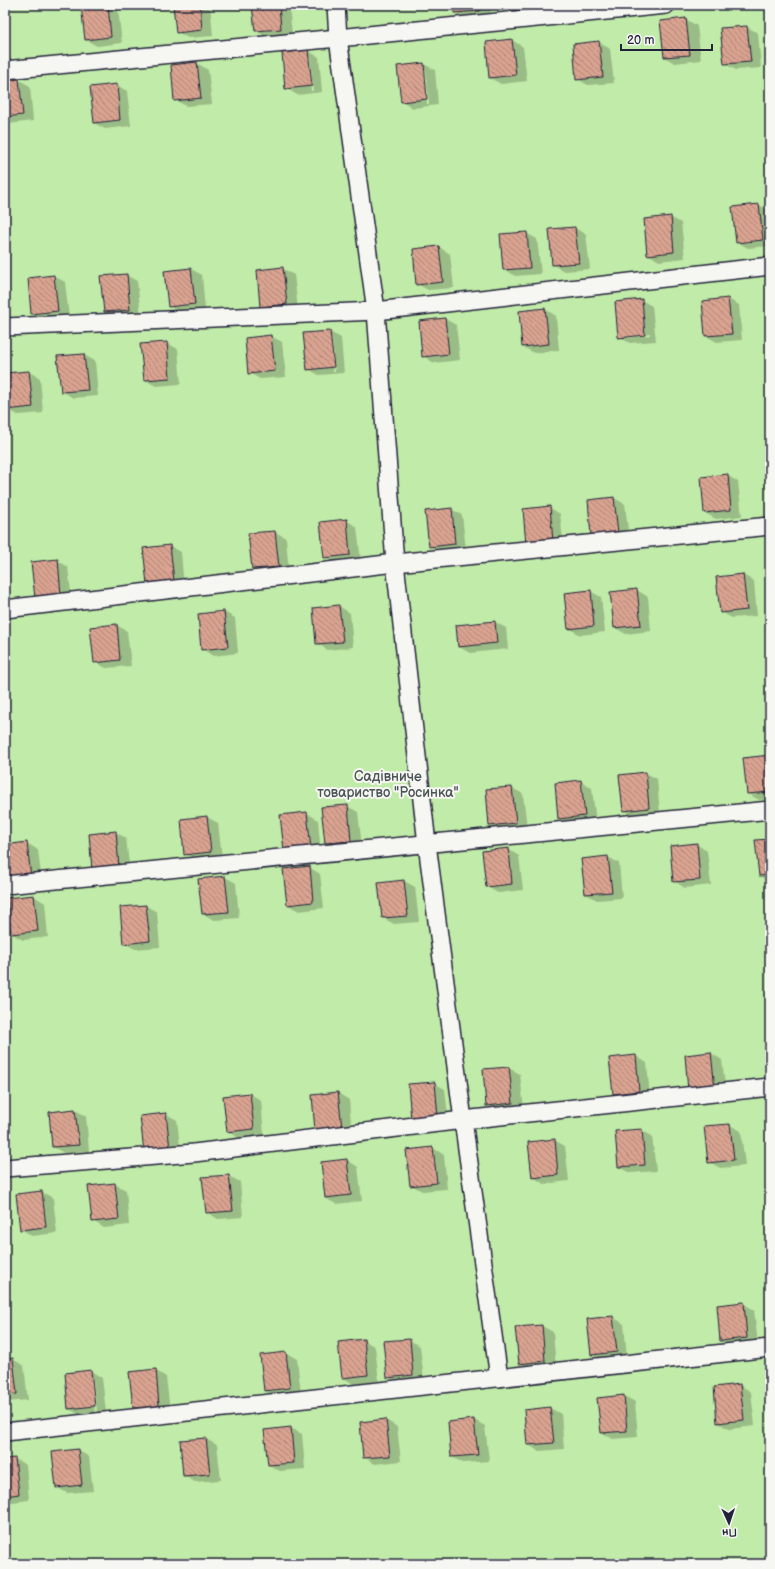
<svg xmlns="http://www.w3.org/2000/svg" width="775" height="1569" font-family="'Balsamiq Sans',sans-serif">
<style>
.garden{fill:#c1eba8;stroke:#728672}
.shadow{fill:#0003;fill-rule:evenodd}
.building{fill:url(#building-back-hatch);stroke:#22223b}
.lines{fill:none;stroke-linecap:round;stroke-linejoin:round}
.service-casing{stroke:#22223b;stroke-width:20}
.service{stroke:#f6f6f2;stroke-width:17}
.labels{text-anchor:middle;stroke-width:4;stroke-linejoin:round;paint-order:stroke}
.park-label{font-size:14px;fill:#4a5456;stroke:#f6f6f2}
</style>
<defs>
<pattern id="building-back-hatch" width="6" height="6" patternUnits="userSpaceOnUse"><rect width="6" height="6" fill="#d9a390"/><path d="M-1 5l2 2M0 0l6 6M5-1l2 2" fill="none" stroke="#b08477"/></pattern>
</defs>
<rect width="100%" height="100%" fill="#edddd5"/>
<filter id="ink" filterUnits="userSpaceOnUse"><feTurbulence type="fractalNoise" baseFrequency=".025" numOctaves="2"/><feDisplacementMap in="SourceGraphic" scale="8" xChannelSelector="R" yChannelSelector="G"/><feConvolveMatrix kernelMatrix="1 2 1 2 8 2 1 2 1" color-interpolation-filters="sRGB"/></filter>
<g filter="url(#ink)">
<path class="garden" d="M5,5H770V1563L5,1564Z"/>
<g class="shadow">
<path d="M82,5H112L118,9L122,43L97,46L86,40Z"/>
<path d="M174,5H210L213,36L188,38L177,32Z"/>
<path d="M253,5H289L292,34L267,37L256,31Z"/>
<path d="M454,5H490L491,17L466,19L455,13Z"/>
<path d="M686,19L697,26L701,60L675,63L664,57Z"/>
<path d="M747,27L758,33L761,68L736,70L725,64Z"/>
<path d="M512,40L523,47L527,81L501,84L490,78Z"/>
<path d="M599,42L610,49L614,83L588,85L577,79L574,44Z"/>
<path d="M308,51L319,57L322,92L297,95L286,88ZM308,57H310L313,91H311Z"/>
<path d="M197,63L208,70L212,104L186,106L175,100Z"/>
<path d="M424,64L435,70L438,105L413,108L402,101ZM424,70H426L429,104H427Z"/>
<path d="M19,80L30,86L33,121L8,124L5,122V82Z"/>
<path d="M116,85L127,91L131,126L105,129L94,123Z"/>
<path d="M759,205L770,211V246L748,248L737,242Z"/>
<path d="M670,217L681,223L685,258L659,261L648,254Z"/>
<path d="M575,228L586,234L590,269L564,271L553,265Z"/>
<path d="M526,233L537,239L541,274L515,276L504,269Z"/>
<path d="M439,247L450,254L454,288L428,290L417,284Z"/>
<path d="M191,269L202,275L205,310L180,313L169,306Z"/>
<path d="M283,269L294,275L298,309L272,312L261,306Z"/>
<path d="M126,275L137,281L141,316L116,318L105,312Z"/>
<path d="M54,276L65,282L69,317L43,320L32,313Z"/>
<path d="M728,299L739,305L742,340L717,342L706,336L703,301Z"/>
<path d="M641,300L652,306L656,341L630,343L619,337ZM650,333V335L628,338V336Z"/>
<path d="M545,309L556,316L559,350L534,353L523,347Z"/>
<path d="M445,319L456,325L460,360L434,363L423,356Z"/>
<path d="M330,332L341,338L344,373L319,375L308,369ZM330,338H332L335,372H333Z"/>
<path d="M271,336L282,342L286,377L260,379L249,373L246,338Z"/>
<path d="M167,343L178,349L181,384L156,386L145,380Z"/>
<path d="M84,355L95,361L98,396L73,398L62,391Z"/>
<path d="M29,372L40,378L43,413L18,415L7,409L5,374Z"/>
<path d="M727,475L738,482L742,516L716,519L705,513Z"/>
<path d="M614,498L625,504L629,539L603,542Z"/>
<path d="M549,507L560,514L564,548L538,550Z"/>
<path d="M451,509L462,515L466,550L441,553L430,546Z"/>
<path d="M346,520L357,527L361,561L336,564L325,557Z"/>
<path d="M275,532L286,538L289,573L264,575L253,569Z"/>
<path d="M170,546L181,552L184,587L159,589Z"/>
<path d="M57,560L68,567L72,601L47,604Z"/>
<path d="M743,575L754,581L757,616L732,618L721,612Z"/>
<path d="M637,590L648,597L651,631L626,634L615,628Z"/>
<path d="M590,591L601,597L605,632L580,635L569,628Z"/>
<path d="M339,606L350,613L353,647L328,650L317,644Z"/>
<path d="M224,612L235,618L238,653L213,656L202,649Z"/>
<path d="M495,622L506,628L508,649L470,653L459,647Z"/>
<path d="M116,625L127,631L131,666L106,668L95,662Z"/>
<path d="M770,757V799L759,800L748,794Z"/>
<path d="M646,773L657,779L660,814L635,817L624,810Z"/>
<path d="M581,781L592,788L596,822L570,825L559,819Z"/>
<path d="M512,788L523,794L527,828L501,831L490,825Z"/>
<path d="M347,806L358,812L362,847L337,849L326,843Z"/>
<path d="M307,813L318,820L321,854L296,857Z"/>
<path d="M207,817L218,823L222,858L196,860L185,854Z"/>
<path d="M115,832L126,838L130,873L104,875Z"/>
<path d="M770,840V882L760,876Z"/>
<path d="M27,843L38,850L42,884L5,876V846Z"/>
<path d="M696,844L707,851L711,885L685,888L674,881Z"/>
<path d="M508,849L519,856L523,890L498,893L487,887Z"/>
<path d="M608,857L619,863L622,898L597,900L586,894Z"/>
<path d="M309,867L320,874L324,908L299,911L288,905Z"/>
<path d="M225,877L236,883L239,918L214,920L203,914Z"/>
<path d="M404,881L415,887L419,922L394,924L383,918L379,884Z"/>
<path d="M34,896L45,903L48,937L23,940L12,934Z"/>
<path d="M146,906L157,912L160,947L135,949L124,943Z"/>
<path d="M711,1053L722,1060L726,1094L700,1097Z"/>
<path d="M636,1056L647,1063L650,1097L625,1100L614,1093Z"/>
<path d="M509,1068L520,1074L524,1109L498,1111L487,1105L484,1070Z"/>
<path d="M434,1083L445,1089L449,1124L412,1119Z"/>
<path d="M338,1093L349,1100L352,1134L316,1131Z"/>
<path d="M250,1094L261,1100L264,1135L239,1138L228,1131Z"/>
<path d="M75,1110L86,1116L89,1151L64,1153L53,1147Z"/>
<path d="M166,1114L177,1120L181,1155L156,1158L141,1117Z"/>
<path d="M730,1125L741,1131L745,1166L720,1168L709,1162L705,1127Z"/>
<path d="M641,1130L652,1136L656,1171L630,1173L619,1167Z"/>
<path d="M554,1140L565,1146L569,1181L544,1184L533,1177Z"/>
<path d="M433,1148L444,1155L447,1189L422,1191L411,1185Z"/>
<path d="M347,1160L358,1167L362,1201L336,1204L325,1198Z"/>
<path d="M229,1176L240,1182L243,1217L218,1219L207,1212Z"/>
<path d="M115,1184L126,1190L129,1225L104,1228L93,1221Z"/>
<path d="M42,1192L53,1198L57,1233L32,1236L21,1229L17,1195Z"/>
<path d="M743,1303L754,1310L758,1344L732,1347L721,1341Z"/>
<path d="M613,1317L624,1324L627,1358L602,1361L591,1354Z"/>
<path d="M542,1326L553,1332L556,1367L531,1369L520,1363Z"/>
<path d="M364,1340L375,1347L379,1381L353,1384L342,1377Z"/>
<path d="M409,1340L420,1346L424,1381L399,1383L388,1377Z"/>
<path d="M286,1353L297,1359L301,1394L275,1397L264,1390Z"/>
<path d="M13,1359L24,1366L28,1400L5,1402V1360Z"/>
<path d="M155,1370L166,1377L170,1411L145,1414L134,1407Z"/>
<path d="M91,1371L102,1378L106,1412L80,1415L69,1409ZM91,1377H93L97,1411L95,1412Z"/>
<path d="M740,1385L751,1392L755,1426L729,1429L718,1423Z"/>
<path d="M624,1396L635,1402L638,1437L613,1439L602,1433Z"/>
<path d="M550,1408L561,1414L564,1449L539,1451L528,1445Z"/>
<path d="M386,1420L397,1427L401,1461L375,1464L364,1457Z"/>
<path d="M474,1420L485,1426L489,1461L463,1463L452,1457Z"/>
<path d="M291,1428L302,1434L305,1469L280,1471L269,1465Z"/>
<path d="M206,1439L217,1445L221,1480L195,1482L184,1476L181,1441Z"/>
<path d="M78,1450L89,1457L93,1491L67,1493L56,1487Z"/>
<path d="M15,1459L26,1465L29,1500L5,1503V1460Z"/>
</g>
<g class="building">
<path d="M81,5H108L111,37L85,40Z"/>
<path d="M173,5H200L202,30L176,33Z"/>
<path d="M252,5H279L281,29L255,31Z"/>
<path d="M453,5H480V11L454,13Z"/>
<path d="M686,18L690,55L664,57L660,21Z"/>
<path d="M747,26L751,62L724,64L720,28Z"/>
<path d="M512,39L516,75L489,78L486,42Z"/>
<path d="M599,41L603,77L576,80L573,44Z"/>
<path d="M308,50L312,86L285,89L282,53Z"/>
<path d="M197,62L201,98L174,101L171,65Z"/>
<path d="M424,63L427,99L401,102L397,66Z"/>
<path d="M19,79L23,115L5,117V81Z"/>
<path d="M117,84L120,120L94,123L90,87Z"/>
<path d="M759,204L763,240L736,243L732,207Z"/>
<path d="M671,216L674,252L647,255L644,219Z"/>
<path d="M575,227L579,263L552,265L549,229Z"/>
<path d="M527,232L530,268L503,270L500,234Z"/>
<path d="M439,246L443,282L416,285L413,249Z"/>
<path d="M283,267L287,304L260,307L257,270Z"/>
<path d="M191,268L195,304L168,307L164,271Z"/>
<path d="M127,274L130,310L104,312L100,276Z"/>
<path d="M54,275L58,311L31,314L28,278Z"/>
<path d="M728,298L732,334L705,336L702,301Z"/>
<path d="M642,299L645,335L618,338L615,302Z"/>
<path d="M545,308L549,344L522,347L519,311Z"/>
<path d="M445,318L449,354L422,357L419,321Z"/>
<path d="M330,331L334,367L307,370L303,333Z"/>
<path d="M271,335L275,371L248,374L245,338Z"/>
<path d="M167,342L170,378L144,380L140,344Z"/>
<path d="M84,354L88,390L61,392L57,356Z"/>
<path d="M29,371L33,407L6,410L5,373Z"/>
<path d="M728,474L731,510L704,513L701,477Z"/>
<path d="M614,497L618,533L591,536L588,500Z"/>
<path d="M550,506L553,542L526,545L523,509Z"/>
<path d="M452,508L455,544L429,547L425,511Z"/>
<path d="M347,519L350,555L324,558L320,522Z"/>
<path d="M275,531L279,567L252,569L248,533Z"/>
<path d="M170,545L174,581L147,584L143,548Z"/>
<path d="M58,559L61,595L35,598L31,562Z"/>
<path d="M743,574L747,610L720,613L716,577Z"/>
<path d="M637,589L641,625L614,628L610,592Z"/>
<path d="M591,590L594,626L568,629L564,593Z"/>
<path d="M339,605L343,642L316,644L313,608Z"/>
<path d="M224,611L228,647L201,650L198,614Z"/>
<path d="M495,621L497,643L458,647L456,625Z"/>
<path d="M117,624L120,660L94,663L90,627Z"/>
<path d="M770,755V792L747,794L743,758Z"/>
<path d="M646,772L649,808L623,811L619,775Z"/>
<path d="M581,780L585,816L558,819L555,783Z"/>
<path d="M512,787L516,823L489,826L486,789Z"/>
<path d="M348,805L351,841L325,843L321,807Z"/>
<path d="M307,812L311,849L284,851L280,815Z"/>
<path d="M207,816L211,852L184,855L181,819Z"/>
<path d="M116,831L119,867L92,870L89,834Z"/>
<path d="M770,839V875L759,876L755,840Z"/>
<path d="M27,842L31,878L5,881V845Z"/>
<path d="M697,843L700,880L673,882L670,846Z"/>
<path d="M509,848L512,884L486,887L482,851Z"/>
<path d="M608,856L612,892L585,894L581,859Z"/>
<path d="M310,866L313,902L287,905L283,869Z"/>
<path d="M225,876L229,912L202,914L198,879Z"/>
<path d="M404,880L408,916L382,918L378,883Z"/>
<path d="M34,895L38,931L11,934L7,898Z"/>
<path d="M146,905L150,941L123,944L120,907Z"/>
<path d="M711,1052L715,1089L688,1091L685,1055Z"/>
<path d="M636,1055L639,1091L613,1094L609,1058Z"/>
<path d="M509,1067L513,1103L486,1106L483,1069Z"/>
<path d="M435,1082L438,1118L411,1120L408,1084Z"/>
<path d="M338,1092L342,1128L315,1131L312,1095Z"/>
<path d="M250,1093L254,1129L227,1132L223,1096Z"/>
<path d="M75,1109L79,1145L52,1147L49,1112Z"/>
<path d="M166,1113L170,1149L144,1152L140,1116Z"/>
<path d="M730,1124L734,1160L708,1163L704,1126Z"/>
<path d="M642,1129L645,1165L618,1167L615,1131Z"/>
<path d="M555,1139L558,1175L532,1178L528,1142Z"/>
<path d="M433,1147L437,1183L410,1186L406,1150Z"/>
<path d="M347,1159L351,1195L325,1198L321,1162Z"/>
<path d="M229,1175L233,1211L206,1213L202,1177Z"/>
<path d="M115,1183L119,1219L92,1222L88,1186Z"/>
<path d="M42,1191L46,1227L20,1230L16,1194Z"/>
<path d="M744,1302L747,1338L720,1341L717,1305Z"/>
<path d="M613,1316L617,1352L591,1355L587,1319Z"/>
<path d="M542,1325L545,1361L519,1364L515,1327Z"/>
<path d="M364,1339L368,1375L342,1378L338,1342Z"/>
<path d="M410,1339L413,1375L387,1378L383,1341Z"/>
<path d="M286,1352L290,1388L264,1391L260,1355Z"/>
<path d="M13,1358L17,1394L5,1395V1359Z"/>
<path d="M156,1369L159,1406L133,1408L129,1372Z"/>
<path d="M91,1370L95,1406L68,1409L65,1373Z"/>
<path d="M740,1384L744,1420L717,1423L714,1387Z"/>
<path d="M624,1395L627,1431L601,1433L597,1398Z"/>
<path d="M550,1407L554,1443L527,1445L524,1410Z"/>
<path d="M386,1419L390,1456L363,1458L360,1422Z"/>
<path d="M474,1419L478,1455L451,1457L448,1422Z"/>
<path d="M291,1427L294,1463L268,1465L264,1430Z"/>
<path d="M206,1438L210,1474L183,1476L180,1440Z"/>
<path d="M78,1449L82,1485L56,1488L52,1452Z"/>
<path d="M15,1458L19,1494L5,1496V1459Z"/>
</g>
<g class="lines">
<defs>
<g id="service">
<path d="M336,5L338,38L376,311L395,563L427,844L463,1120L499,1378"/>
<path d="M5,70L338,38L666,5"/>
<path d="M5,327L376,311L770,266"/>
<path d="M5,609L395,563L770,526"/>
<path d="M5,885L770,810"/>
<path d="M5,1168L194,1153L463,1120L770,1087"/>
<path d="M5,1432L770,1348"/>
</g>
</defs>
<use href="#service" class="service-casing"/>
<use href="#service" class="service"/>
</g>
</g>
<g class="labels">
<g class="park-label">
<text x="388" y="781">Садівниче<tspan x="388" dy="16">товариство "Росинка"</tspan></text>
</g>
</g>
<rect width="775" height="1569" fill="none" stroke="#f6f6f2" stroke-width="20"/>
<rect x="10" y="10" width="755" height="1549" fill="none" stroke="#22223b" stroke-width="1.5" filter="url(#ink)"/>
<g transform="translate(729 1523) rotate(177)" stroke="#f6f6f2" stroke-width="3" paint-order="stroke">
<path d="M0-3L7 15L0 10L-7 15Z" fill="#22223b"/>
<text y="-6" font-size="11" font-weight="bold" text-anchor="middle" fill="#22223b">Пн</text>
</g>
<path d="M621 44v6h91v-6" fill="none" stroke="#22223b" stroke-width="2"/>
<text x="627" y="44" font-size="12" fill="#22223b" stroke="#f6f6f2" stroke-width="3" paint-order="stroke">20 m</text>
</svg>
